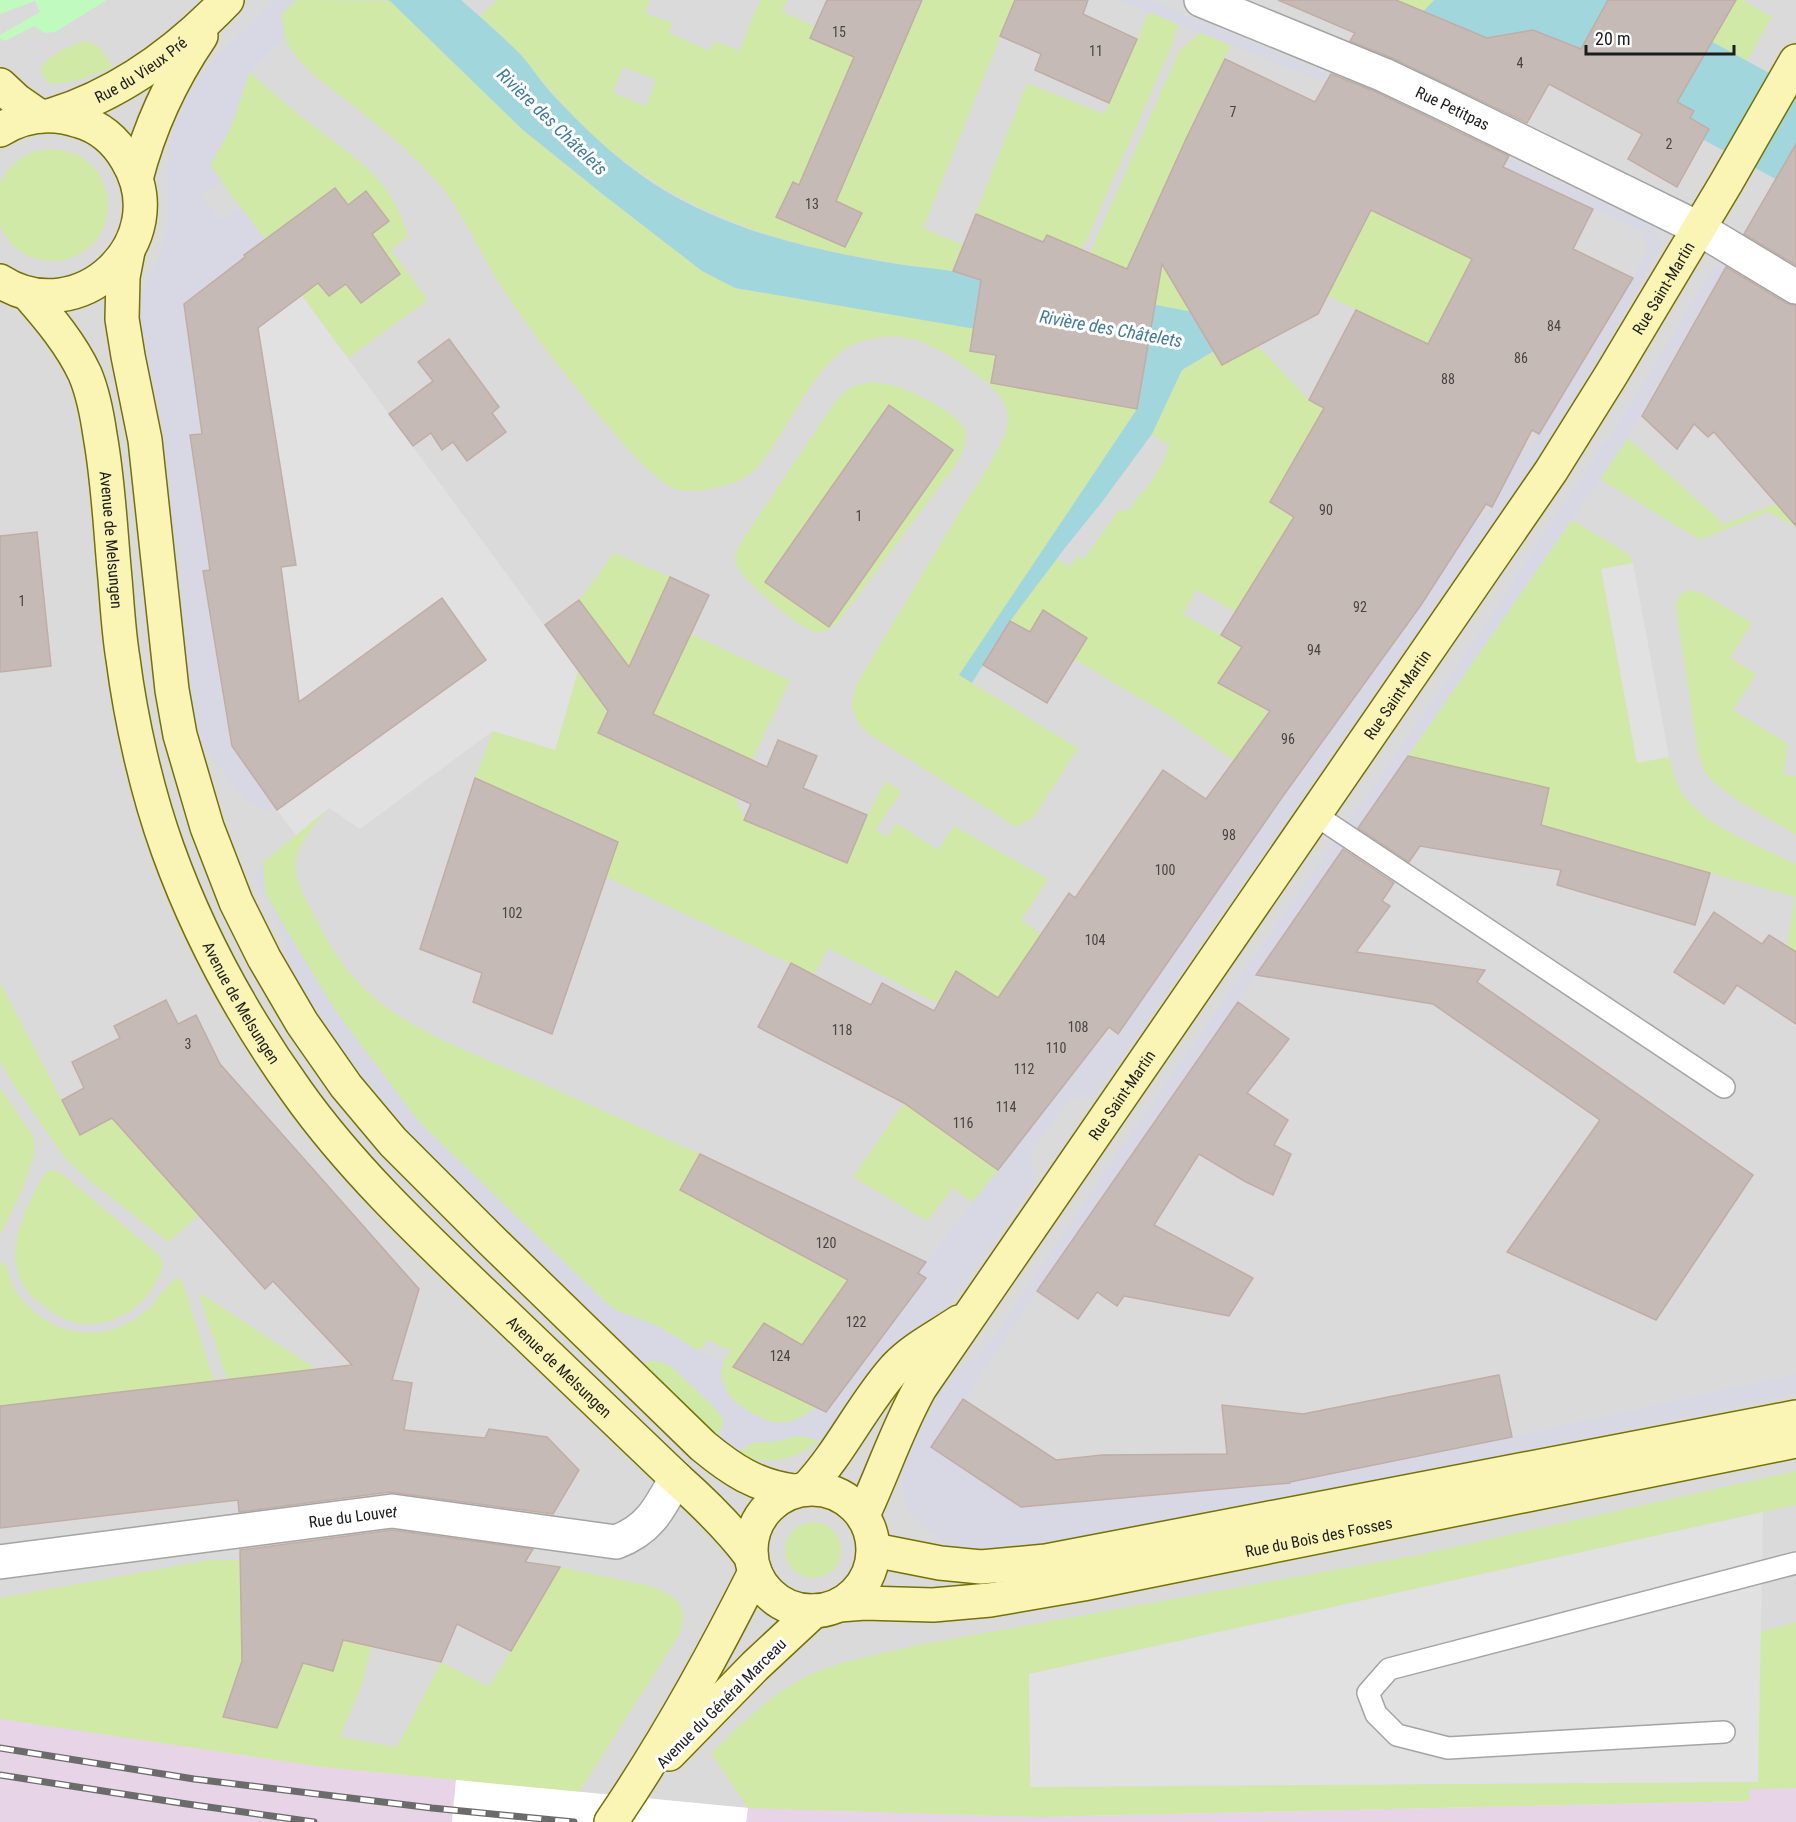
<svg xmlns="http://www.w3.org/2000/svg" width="1796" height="1822" font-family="'Roboto Condensed',sans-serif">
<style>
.residential{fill:#dbdada}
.industrial{fill:#e7d4e6}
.grass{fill:#d0e9a7;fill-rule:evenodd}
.park{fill:#c0fabe}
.parking{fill:#e1e1e1}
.plaza{fill:#d7d8e4}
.water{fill:#a2d6dd}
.pier{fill:#fff}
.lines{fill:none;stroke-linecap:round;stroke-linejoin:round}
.river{stroke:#a2d6dd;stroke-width:90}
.building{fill:#c6bab6;stroke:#c0ada5;stroke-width:1.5}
.lane-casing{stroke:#a4a4a4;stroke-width:24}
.street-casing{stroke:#a4a4a4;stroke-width:36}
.secondary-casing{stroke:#747204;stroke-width:36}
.lane{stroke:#fff;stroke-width:21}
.street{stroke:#fff;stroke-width:33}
.secondary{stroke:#faf5b5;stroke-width:33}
.rail-casing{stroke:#6b6b6b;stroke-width:7}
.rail{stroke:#fff;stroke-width:4.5;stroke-dasharray:14;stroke-linecap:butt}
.labels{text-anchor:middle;stroke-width:6;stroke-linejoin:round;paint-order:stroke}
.number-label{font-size:14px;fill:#474443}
.street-label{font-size:16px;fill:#1d1d1d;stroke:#fff}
.water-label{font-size:18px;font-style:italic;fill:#437b9d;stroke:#fff}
</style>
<rect width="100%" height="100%" fill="#eee9e2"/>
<path class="residential" d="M0,0H1796V1788L1038,1817L748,1808L323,1767L0,1719Z"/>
<g class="industrial">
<path d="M0,1719L323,1767L456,1780L452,1822H0Z"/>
<path d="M1796,1788V1822H746L748,1808L1038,1817L1749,1801V1789Z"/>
</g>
<g class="grass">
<path d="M296,0L390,1L523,130L605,196L702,271L735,288L973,328L970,351L996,355L992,383L1137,409L959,675L1078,748L1033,818L1016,827L866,732C849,713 848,701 860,678C894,622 928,565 962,508C974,488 1009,440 1008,418C1008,391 969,369 949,356C926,342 899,331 872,339C865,341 858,342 852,345C819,363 800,405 780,435C772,448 763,463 751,473C740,482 727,485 713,488C702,491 685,493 673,488C655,480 626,447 613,432C575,387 537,340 504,291C483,259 468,223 445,191C440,184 433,178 427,171C402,144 374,122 345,99C327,86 302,67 290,48C284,38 283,26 281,15Z"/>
<path d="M498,0H650L645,13L672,23L669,33L710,51L715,41L739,51L760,0H787L782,12L815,26L811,38L854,57L803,175L840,191L922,0H1015L923,228L963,245L953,271C820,255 699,230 596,138C554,100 523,52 480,16ZM623,67L656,80L646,106L613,93Z"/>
<path d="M1396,0H1451L1437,17Z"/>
<path d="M1736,0H1743L1772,17L1741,71L1617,3L1712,40Z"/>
<path d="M1149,12L1178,24L1172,45L1082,250L1047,235L1033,264L1003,279L973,278L997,223L976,213L1027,83L1104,114Z"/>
<path d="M1200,33L1231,45L1186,139L1204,315L1141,302L1137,274L1090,253L1179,51Z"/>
<path d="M86,41C101,44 105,55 113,67C92,76 72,84 49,84L41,73L43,64C54,53 71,44 86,41Z"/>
<path d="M249,72C268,88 286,105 306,120C351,156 392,176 408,236L391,250L428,300L348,358L302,296L318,283L329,296L346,284L361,303L400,274L386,253L367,238L389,221L366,192L348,205L335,188L305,210L315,223L266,241L209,165C228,135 240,105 249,72Z"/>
<circle cx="52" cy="205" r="56"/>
<path d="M1371,210L1527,285L1450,302L1439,323L1476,367L1288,277L1348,254Z"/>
<path d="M1258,346L1309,400L1332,412L1311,432L1270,502L1295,517L1254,581L1321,618L1295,645L1196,590L1183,614L1242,647L1218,683L1263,707L1268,716L1234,761L1173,718L1074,659L1086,637L1043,611L1030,632L1010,621L1057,559L1070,567L1078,556L1084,559L1118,511L1129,510L1142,491L1144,492L1167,456L1165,455L1170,446L1152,434L1182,370L1214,352L1222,365Z"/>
<path d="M874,382C880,383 886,384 892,385C909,390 961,413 965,431C968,443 961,455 955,466L839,621C832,628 826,633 815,632C800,629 739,578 736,563C734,556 737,551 739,545L837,399C850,386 856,384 874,382Z"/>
<path d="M1628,438L1724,524L1796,496V527L1768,512L1700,540L1600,479Z"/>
<path d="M1572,520L1630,555L1633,563L1601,569L1637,762L1669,757C1673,770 1676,784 1684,796C1706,827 1762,847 1796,864V952L1787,947L1795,897L1541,824L1548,788L1408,756Z"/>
<path d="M614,553L670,577L599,733L735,797L745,820L847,863L867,815L886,781L901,791L876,830L887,837L896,823L938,850L954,826L1048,879L1021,920L1084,963L968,1019L828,948L814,975L606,877L618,841L475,778L493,731L555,750L578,671L604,633L579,600Z"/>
<path d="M1687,590L1700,592L1752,623L1730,658L1756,674L1733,710L1788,744L1784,774L1796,776V835C1774,821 1719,793 1706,773C1701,765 1699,756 1697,746L1676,607L1679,596Z"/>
<path d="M691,634L790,680L752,760L653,714Z"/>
<path d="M329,808C317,823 299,841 296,862C294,880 307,901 315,917C325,935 334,954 348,971C395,1028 469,1051 534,1080C589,1105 645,1129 700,1154L680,1190L848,1280L802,1345L764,1323L733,1367L817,1407C806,1414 796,1421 783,1423C758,1425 710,1392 723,1362C725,1358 729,1354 731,1351L708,1340L699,1351L658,1326L617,1311L608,1304L418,1121L335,1010L289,934L265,893L263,862Z"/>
<path d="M0,982L79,1134L112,1118L199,1215L168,1242L89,1180L65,1158L10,1079L0,1061Z"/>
<path d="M0,1087L34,1138C40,1157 10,1216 0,1235Z"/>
<path d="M904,1103L998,1170L972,1202L953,1188L927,1221L853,1177Z"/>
<path d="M49,1170L56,1171L61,1173L159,1255C167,1267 159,1277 152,1288C138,1313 102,1330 73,1322C63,1319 54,1313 45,1307C31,1298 20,1285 17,1268C12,1246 19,1225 28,1206C34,1195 39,1177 49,1170Z"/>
<path d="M0,1262L5,1264C10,1273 11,1285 17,1293C50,1338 104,1346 146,1311C155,1303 169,1280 177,1278L182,1282L184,1286L214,1381L0,1406Z"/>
<path d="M200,1294L203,1295L316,1369L227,1379L200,1298Z"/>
<path d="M654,1360L665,1363L672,1367L720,1413C727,1424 721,1430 714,1440L640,1369L645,1363Z"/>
<path d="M795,1436L806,1437L820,1441C794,1459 770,1468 739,1454C749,1441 756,1443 771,1442C779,1441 787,1438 795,1436Z"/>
<path d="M1796,1471V1505L1029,1674L1030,1787L1757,1782L1760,1632L1796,1622V1788L1750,1789L1749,1801L1038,1817L748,1808L711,1753C744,1721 777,1687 821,1670C853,1658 889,1652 923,1644L1418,1555Z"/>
<circle cx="813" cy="1550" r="28"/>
<path d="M210,1560H240L242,1650H286L333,1670L351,1618L379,1616L362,1684L340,1737L397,1747L441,1662L489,1687L560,1567L650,1586C676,1596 692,1605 679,1635L579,1792L323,1767L0,1719V1598Z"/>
</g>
<path class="park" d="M0,0H107L55,32L44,33L34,26L5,41L0,38V35L40,12L35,1L0,14Z"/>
<g class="parking">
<path d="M302,296L578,671L555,750L493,731L360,829L329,808L296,835L277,810L486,660L442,599L300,701L281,567L296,564L258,328Z"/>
<path d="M1633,563L1669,757L1637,763L1601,569Z"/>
<path d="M1763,1512L1758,1782L1030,1787L1029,1674Z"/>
</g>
<g class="plaza">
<path d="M275,0H296L281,15L285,37L249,72L235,117L226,137L210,165L222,181L201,195L220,222L241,207L266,241L193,365L202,434L191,435L211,570L203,571L231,746L277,810H269L258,807L245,799L235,789L191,728L139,323L142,294L160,256L167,231L169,148L172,134L184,101L194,84L213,60Z"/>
<path d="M1119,0H1150L1340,79L1647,224L1655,229L1659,236L1661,241L1660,250L1552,440L1095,1096L1071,1098L1030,1153L1035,1181L951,1302L825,1438L820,1441L806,1437L795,1436L771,1442H756L748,1444L739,1454L714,1440L724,1425V1419L704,1396L672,1367L665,1363L654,1360L645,1363L640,1369L375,1104L288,977L285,940L276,918L258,886L256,874L263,862L265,893L289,934L335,1010L418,1121L598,1296L617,1311L648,1322L699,1351L723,1362L721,1374L726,1391L734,1401L751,1413L768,1421L780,1423L792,1421L803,1416L817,1407L826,1412L926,1278L918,1273L1071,1077L1068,1074L1113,1029L1119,1033L1283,796L1427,595L1475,522L1492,507L1518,458L1539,434L1647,253L1644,233L1326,83Z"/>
<path d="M1724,264L1796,309V321L1721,274L1628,438L1037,1291L932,1447L1017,1505L1056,1504L1277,1485L1512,1437L1796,1374V1393L1331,1492L1059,1545L978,1551L958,1548L943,1542L919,1524L910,1511L904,1498L900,1473L909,1432L949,1374L975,1359L993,1339L1124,1144L1486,625L1556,515L1623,417L1712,270Z"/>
</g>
<g class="water">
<path d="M387,0H461C482,18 502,36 521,55C532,67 541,82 552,94C583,127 616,159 654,184C727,231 812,250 897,264C915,267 933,268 951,271C959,272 965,276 973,277C983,279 994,278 1004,279C1090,290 1174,310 1259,324L1182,370L1152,434L1102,502L1065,548L1010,621L972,683L959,675L1137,409L1146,358L735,288L702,271L605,196L523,130L390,1Z"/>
<path d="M1451,0H1609L1741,71L1709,129L1533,30L1499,36L1466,80L1404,53Z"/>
</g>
<path class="pier" d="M456,1780L748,1808L746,1822H452Z"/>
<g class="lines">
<path class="river" d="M1348,173L1390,116L1456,42L1474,24L1492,13L1512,7L1534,6L1556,10L1581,21L1796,139"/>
</g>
<g class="building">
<path d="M827,0H922L836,201L862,213L845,247L776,217L793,182L799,185L854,57L810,38Z"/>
<path d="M1015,0H1088L1083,14L1137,39L1109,103L1035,70L1041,54L1000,36Z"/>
<path d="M1278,0H1396L1487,38L1533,30L1581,49L1608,0H1736L1677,102L1694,111L1690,118L1709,129L1677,187L1628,159L1642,134L1549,84L1527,123L1392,58L1350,41L1355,33Z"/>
<path d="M1225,59L1315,102L1331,74L1376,92L1509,156L1503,167L1593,209L1573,249L1633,278L1539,434L1532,430L1492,507L1486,504L1421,605L1283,796L1118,1034L1109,1027L998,1170L904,1103L758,1027L791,963L871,1005L882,983L934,1011L956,971L998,998L1069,893L1075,898L1163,770L1206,799L1270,711L1218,683L1242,647L1221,635L1294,517L1270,502L1324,408L1309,400L1356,310L1428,344L1472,259L1371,210L1318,314L1222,365L1162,264L1137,409L991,383L996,355L970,351L981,280L953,271L976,214L1043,242L1047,235L1127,269L1186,139Z"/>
<path d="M1796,144V265L1744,234Z"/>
<path d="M335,188L348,205L366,191L389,221L372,234L400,274L361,303L346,284L329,296L318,283L258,328L296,565L281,567L299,702L442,598L486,660L277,810L232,746L203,571L210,570L190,435L202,434L184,304L245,257L244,255Z"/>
<path d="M1726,267L1786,303L1796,306V526L1714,432L1708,437L1694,424L1677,449L1642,416Z"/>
<path d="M449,339L499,407L492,413L506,432L467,461L453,442L442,450L431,433L413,446L389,414L433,381L418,362Z"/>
<path d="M889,405L953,450L829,627L765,582Z"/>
<path d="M37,532L51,666L0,672V536Z"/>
<path d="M670,577L709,595L653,714L767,767L778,740L817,756L803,788L867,815L847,863L744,820L751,804L598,733L608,711L545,625L579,600L629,667Z"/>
<path d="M1043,610L1087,638L1047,703L983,665L1010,621L1030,632Z"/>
<path d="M1408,756L1549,788L1541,825L1710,873L1695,925L1557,885L1561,870L1420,846L1409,862L1358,828Z"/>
<path d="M475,778L618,842L552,1034L473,1002L482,973L420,949Z"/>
<path d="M1343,849L1394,883L1382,901L1390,906L1356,952L1485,970L1477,982L1753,1175L1656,1320L1507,1252L1600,1120L1433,1004L1256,975Z"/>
<path d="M1714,912L1762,944L1769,935L1796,952V1024L1737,985L1724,1004L1674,972Z"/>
<path d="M166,1000L178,1024L196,1015L220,1064L419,1289L392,1380L412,1383L404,1430L485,1438L489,1429L547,1437L579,1470L553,1514L390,1492L239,1512L238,1500L0,1528V1406L352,1365L273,1281L265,1289L112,1118L80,1135L62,1100L84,1088L72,1062L120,1038L114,1026Z"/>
<path d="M1238,1002L1289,1039L1247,1093L1288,1120L1274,1145L1291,1154L1273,1195L1246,1182L1199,1154L1154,1225L1253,1278L1229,1316L1124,1296L1117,1306L1097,1292L1078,1319L1037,1291Z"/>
<path d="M700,1154L926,1262L918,1273L926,1278L826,1412L733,1367L764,1323L802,1345L848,1280L680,1190Z"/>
<path d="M1499,1375L1512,1437L1290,1482V1483L1021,1507L931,1447L963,1399L1056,1460L1102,1455L1227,1454L1222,1405L1303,1414Z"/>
<path d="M392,1530L533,1549L525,1562L560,1567L511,1651L457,1624L441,1662L343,1640L333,1671L303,1663L277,1728L223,1717L242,1661L240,1550Z"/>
</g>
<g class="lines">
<defs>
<g id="lane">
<path d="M1314,814L1724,1087"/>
<path d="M1724,1732L1448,1748L1397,1735L1376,1714L1368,1693L1389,1669L1796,1563"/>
</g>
<g id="street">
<path id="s1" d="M1201,0L1384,75L1445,104L1698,228L1796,287"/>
<path id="s2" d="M0,1562L392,1511L616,1542C649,1530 660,1508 676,1478"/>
</g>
<g id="secondary">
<path d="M0,85L16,100L39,116"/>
<path id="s3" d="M52,115C120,94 178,51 227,0"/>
<path d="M0,130C24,115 52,112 79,121C100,127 116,141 127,160C176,241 79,332 0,281"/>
<path d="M136,179C149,128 171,80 201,36"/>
<path d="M128,251L123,277L122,319L128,356L145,440L172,690L180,735L207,827L236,902L264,958L302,1023L346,1086L393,1142L489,1238L703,1446C732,1470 756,1486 794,1491"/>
<path id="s4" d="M28,294C49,318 71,344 85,374C93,393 97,414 100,435C108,479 110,523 114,568C117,598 118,629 123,659C131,721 147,792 168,850C199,936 244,1018 297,1092C351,1168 420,1233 488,1298C550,1358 613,1418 676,1478C703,1502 728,1526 750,1555"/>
<path d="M807,1488C841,1452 862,1405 895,1368C914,1348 937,1337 959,1322"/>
<circle cx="812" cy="1550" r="61"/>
<path id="s5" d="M863,1515C883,1473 897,1429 920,1388L1551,471L1611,375L1726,183L1796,61"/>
<path d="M874,1550L940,1563L981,1567L1046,1561L1796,1417"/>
<path id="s6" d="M839,1605L865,1603L933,1605L990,1600L1083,1584L1796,1441"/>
<path d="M669,1754L755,1666L814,1611"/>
<path d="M611,1822C665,1743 712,1658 755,1572"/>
</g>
</defs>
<use href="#lane" class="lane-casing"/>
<use href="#street" class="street-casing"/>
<use href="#secondary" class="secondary-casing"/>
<use href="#lane" class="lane"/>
<use href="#street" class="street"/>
<use href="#secondary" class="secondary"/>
<defs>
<g id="rail">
<path d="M0,1748L194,1779L432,1808L574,1822"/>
<path d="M0,1775L187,1804L314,1822"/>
</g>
</defs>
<use href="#rail" class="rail-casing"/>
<use href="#rail" class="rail"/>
</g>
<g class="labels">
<g class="number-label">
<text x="839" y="37">15</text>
<text x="1096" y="56">11</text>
<text x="1520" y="68">4</text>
<text x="1233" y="117">7</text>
<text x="1669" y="149">2</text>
<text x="812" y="209">13</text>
<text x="1554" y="331">84</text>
<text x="1521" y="363">86</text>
<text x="1448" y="384">88</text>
<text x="1326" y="515">90</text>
<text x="859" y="521">1</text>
<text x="22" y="606">1</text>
<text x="1360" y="612">92</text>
<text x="1314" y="655">94</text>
<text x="1288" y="744">96</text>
<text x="1229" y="840">98</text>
<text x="1165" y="875">100</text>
<text x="512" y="918">102</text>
<text x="1095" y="945">104</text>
<text x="1078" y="1032">108</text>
<text x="842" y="1035">118</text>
<text x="188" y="1049">3</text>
<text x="1056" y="1053">110</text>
<text x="1024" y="1074">112</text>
<text x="1006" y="1112">114</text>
<text x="963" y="1128">116</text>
<text x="826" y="1248">120</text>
<text x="856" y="1327">122</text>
<text x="780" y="1361">124</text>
</g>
<g class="street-label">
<text dy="6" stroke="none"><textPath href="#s3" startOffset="100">Rue du Vieux Pré</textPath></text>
<text dy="6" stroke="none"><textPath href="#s1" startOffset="274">Rue Petitpas</textPath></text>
<text dy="6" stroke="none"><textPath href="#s5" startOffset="1467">Rue Saint-Martin</textPath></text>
<text dy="6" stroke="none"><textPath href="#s4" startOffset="267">Avenue de Melsungen</textPath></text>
<text dy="6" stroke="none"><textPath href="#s5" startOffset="981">Rue Saint-Martin</textPath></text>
<text dy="6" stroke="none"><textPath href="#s4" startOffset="753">Avenue de Melsungen</textPath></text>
<text dy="6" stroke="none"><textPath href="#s5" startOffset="495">Rue Saint-Martin</textPath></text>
<text dy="6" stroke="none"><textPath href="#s4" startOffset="1239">Avenue de Melsungen</textPath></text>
<text dy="6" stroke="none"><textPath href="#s2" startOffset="356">Rue du Louvet</textPath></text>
<text dy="6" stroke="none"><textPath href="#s6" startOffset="486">Rue du Bois des Fosses</textPath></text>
<text transform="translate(721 1703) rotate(-45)" y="6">Avenue du Général Marceau</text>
</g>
<g class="water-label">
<text transform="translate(552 122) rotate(44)" y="6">Rivière des Châtelets</text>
<text transform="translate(1111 329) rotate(10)" y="6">Rivière des Châtelets</text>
</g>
</g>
<path d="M1586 45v9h148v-9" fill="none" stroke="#1d1d1d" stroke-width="3"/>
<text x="1595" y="45" font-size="18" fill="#1d1d1d" stroke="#ffffff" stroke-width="4.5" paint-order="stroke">20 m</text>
</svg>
